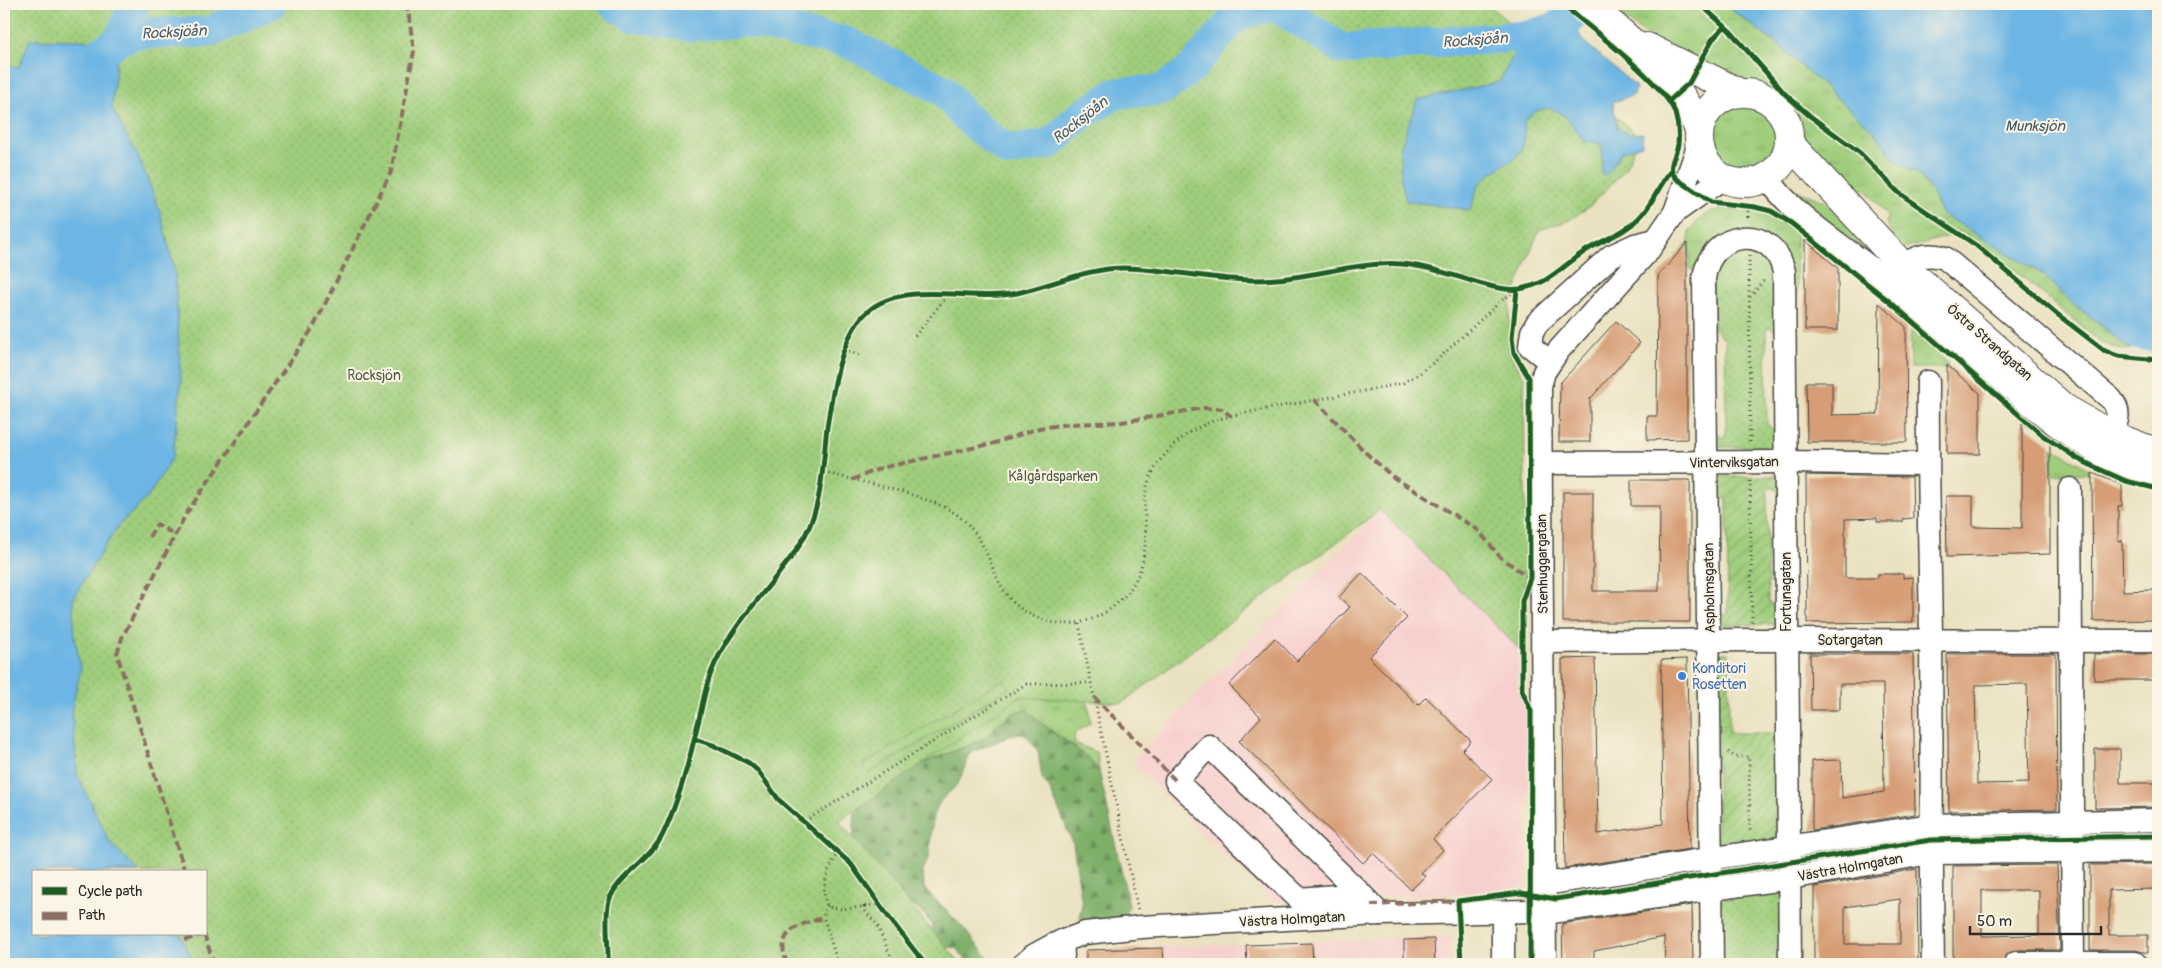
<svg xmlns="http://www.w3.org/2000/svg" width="2162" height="968" font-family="Pangolin,sans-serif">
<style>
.built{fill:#f7d0ce}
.grass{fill:url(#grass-tufts);stroke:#657c53}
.forest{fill:url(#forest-firs);stroke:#556e4b}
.park{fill:url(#park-dots);stroke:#657c53;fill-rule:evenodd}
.garden{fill:url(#garden-furrows);stroke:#657c53}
.pitch{fill:#9fcd7b;stroke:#657c53}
.water{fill:#6cb5e4;stroke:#4c7088}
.pier{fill:#e9e1bf}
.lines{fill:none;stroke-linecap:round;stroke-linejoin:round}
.river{stroke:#6cb5e4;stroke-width:31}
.building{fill:#d69d76;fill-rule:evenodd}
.minor-casing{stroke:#484641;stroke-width:25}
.major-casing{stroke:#484641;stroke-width:30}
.path{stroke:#484641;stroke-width:3;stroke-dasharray:1 4;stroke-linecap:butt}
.minor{stroke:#fff;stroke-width:22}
.major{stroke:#fff;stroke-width:28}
.quiet{stroke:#8d6e63;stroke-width:4;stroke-dasharray:8 4;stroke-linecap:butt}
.cycleway-casing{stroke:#fcf5e5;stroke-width:8}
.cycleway{stroke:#1b5e20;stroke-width:5}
.shop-dot{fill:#3f7fe0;stroke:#fcf5e5;stroke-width:2}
.labels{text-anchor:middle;stroke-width:4;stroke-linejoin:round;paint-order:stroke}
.street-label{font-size:14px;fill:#2b2b2b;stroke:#fcf5e5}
.park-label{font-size:14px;fill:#4e5c43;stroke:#fcf5e5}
.shop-label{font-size:14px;fill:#366cbe;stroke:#fcf5e5;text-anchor:start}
.water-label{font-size:15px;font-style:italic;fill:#425b6c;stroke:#fcf5e5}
</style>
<defs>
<pattern id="grass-tufts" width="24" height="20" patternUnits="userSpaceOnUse" patternTransform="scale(1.25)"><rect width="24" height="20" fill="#9fcd7b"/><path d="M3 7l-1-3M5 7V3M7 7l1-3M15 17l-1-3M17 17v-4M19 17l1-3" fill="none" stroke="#89b06a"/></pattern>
<pattern id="forest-firs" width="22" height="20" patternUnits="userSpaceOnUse" patternTransform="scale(1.25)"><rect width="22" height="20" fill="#7fb06b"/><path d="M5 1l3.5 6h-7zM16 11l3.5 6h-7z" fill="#688f58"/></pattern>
<pattern id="park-dots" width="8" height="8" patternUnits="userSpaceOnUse" patternTransform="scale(1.25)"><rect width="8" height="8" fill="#9fcd7b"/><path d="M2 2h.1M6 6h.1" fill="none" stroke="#89b06a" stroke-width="1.8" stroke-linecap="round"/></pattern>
<pattern id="garden-furrows" width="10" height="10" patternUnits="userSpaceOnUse" patternTransform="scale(1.25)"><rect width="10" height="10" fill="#9fcd7b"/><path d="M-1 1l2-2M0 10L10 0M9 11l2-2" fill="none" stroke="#89b06a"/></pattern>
</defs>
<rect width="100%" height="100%" fill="#fcf5e5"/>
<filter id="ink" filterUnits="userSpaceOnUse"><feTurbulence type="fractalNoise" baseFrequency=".02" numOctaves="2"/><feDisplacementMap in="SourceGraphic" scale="10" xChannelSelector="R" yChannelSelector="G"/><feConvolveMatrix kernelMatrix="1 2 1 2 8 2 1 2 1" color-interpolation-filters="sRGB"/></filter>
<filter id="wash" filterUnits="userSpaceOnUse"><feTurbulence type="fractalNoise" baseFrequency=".0096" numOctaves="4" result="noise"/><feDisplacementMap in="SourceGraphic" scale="20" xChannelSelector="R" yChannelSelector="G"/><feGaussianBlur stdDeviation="1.12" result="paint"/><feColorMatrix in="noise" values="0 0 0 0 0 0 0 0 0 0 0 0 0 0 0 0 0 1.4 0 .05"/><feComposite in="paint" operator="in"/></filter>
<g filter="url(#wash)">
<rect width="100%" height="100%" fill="#e9e1bf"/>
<g class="built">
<path d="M1381,510L1518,648L1517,689L1527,714L1528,885L1487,892L1273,902L1156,788L1132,760Z"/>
<path d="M1450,936L1451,964H1085L1084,950Z"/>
</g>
<g class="grass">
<path d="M1606,4H1724L1777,44L1874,131L1896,161L1918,174L1931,191L1941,213L2044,275L2072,303L2130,349L2123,350L2101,343L1989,249L1962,232L1904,249L1899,247L1885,221L1888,216L1864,188L1860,190L1827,173L1799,141L1791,117L1782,103L1773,95L1743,83L1646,35Z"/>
<circle cx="1743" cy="139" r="34"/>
<path d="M1796,190L1826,202L1886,266L1802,201L1794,192Z"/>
<path d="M1727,209L1765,213L1796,231L1797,299L1695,272L1689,267V231C1703,216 1706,210 1727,209Z"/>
<path d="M1910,330L1947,362V368H1911Z"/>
<path d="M2052,447L2088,469V473L2052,474Z"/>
<path d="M1084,694L1089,709L1090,723L1074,734L1075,743L1097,753L1099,771C1082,747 1049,733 1027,710L997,725L988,736L970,745L929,761L914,764L1015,695Z"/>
</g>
<path class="forest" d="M1028,710C1048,734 1081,746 1099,771L1129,906C1120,926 1102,924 1082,927L1080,917L1082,904L1073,843L1050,789L1042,778L1038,751L1027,736L1017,733L970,753L958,784L941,800L933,815L929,856L923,871L924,888L959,923L993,964H970L955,947L939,948L930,934L933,925L925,915L894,890L853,843L855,806L914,764L929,761L970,745L988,736L997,725L1015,712Z"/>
<g class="park">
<path d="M4,4H1488L1636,134L1632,154L1624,171L1590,206L1568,221L1539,230L1510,304L1509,351L1524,378L1526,578L1518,648L1380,510L1122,703L1019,697L839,821L961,964H4ZM34,872H206V934H34Z"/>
<path d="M1745,245L1772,258L1779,334L1769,326L1766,331L1767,424L1780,435L1779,447H1715L1713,430L1723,438L1726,432L1725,340L1713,328L1712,273L1717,259Z"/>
<path d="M2158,827V844L1934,848L1556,907V890L1934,832Z"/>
<path d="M1785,888V964H1718V900Z"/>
</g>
<g class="garden">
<path d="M1780,476L1781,494L1772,486L1767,490L1768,601L1781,613V624L1716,625L1714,606L1724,616L1728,612L1727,500L1713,487V477Z"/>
<path d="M1717,653H1729V733H1782L1784,839L1717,849Z"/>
</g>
<path class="pitch" d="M1004,679L1009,688L868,774L862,765Z"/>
<g class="water">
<path d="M1724,4H2158V373L2106,329L2072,303L2044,275L1941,213L1931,191L1918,174L1896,161L1874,131L1777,44Z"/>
<path d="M1559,9L1579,26L1576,28L1582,40L1636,87L1634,95L1613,102L1617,128L1630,134L1643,133L1642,145L1621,152L1609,172L1602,176V145L1594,142H1584C1569,118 1551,93 1524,121C1529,164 1506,158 1481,182C1476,187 1474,202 1470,210L1406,201L1401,180L1400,149L1417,100L1499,82L1526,31Z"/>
<path d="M30,39L118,41L112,108L139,158L160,211L175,272L181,382L173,456L148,497L118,526L73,598L75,639L81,669L72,707L77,774L110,843L139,872H34V934H180L194,964H4V64L19,67Z"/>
</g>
<path class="pier" d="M2130,349L2158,352V367L2146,366L2130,352Z"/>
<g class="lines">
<g class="river">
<path d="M613,4L635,17L689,26L745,22L846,42L943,90L964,116L1008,151L1050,144L1080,116L1117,93L1162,90L1191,69L1236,16L1274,5L1342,49L1528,36L1553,28L1571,19"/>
<path d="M118,41L135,4"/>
<path d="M82,63L118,41L137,33L209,32L271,4"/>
</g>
</g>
<g id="blocks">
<g class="building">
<path d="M1805,240L1838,268V330H1805Z"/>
<path d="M1687,243V439L1647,440V416H1657L1658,276Z"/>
<path d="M1879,303L1906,327L1907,442H1807L1806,382H1832V415L1878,414Z"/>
<path d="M1616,321L1640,343L1590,399V442H1559L1560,383Z"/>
<path d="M1947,365L1980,393V454H1947Z"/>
<path d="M2022,423L2050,444V554L1947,557L1946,496H1973V527L2022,528Z"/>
<path d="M2092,473L2122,485V506H2118V541L2122,540L2123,591L2154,590V595H2158V620L2093,621Z"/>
<path d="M1806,475L1912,477L1913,518L1903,519V522H1877V518L1845,519V578H1878V574H1903V578L1913,577V622L1807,623Z"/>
<path d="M1631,480H1690V622H1563V492H1593V591H1659L1660,506H1631Z"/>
<path d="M1362,573L1407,618L1369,657L1418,705L1426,697L1471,741L1462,750L1492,779L1433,839L1443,850L1421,873L1425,876L1411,890L1373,853L1363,863L1239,741L1261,717L1229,685L1275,638L1297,661L1350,607L1339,597Z"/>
<path d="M1810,654H1913L1915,814L1812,830V761L1841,760L1842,798L1884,792L1883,684H1840V710H1811Z"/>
<path d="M1947,654H2056L2057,809L1949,811ZM2027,684L2029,783L1977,784L1975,685Z"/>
<rect x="2094" y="654" width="64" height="26"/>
<path d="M1595,658L1598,834L1663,824L1661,660L1687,659L1690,849L1565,868L1562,659Z"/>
<path d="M2095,749H2120V783H2158V807L2095,808Z"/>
<path d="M2158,864V889L2109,890V935H2148V953L2135,950H2090V865Z"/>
<path d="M2057,865L2060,950H2016L2005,956L2003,964H1953V866ZM1982,890H2039V935L1982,936Z"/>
<path d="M1917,869L1918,964H1814V887ZM1900,899V944H1845V907Z"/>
<path d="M1692,905L1693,964H1665L1664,937L1594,951V964H1563L1562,924Z"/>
<path d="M1434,939L1435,964H1404V940Z"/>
<path d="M1312,943L1313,964H1247L1246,945Z"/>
<path d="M1163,948L1164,964H1086V950Z"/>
</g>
</g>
</g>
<g filter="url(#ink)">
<use href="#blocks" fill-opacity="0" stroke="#484641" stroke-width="1"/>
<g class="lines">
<defs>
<g id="minor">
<path d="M1767,177C1795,219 1848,248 1887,281C1924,311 1960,344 1996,375C2045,418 2093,461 2158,476"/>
<path d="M1675,212L1723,178"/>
<path d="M1902,265C1917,257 1928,252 1945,258L2111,399C2122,412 2117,422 2111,435"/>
<path d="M1550,362L1530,346L1532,332L1537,323L1611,256L1635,245L1656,240"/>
<path d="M1928,382C1927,468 1930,553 1931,639C1932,748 1931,856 1933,964"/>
<path d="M1541,463L1786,462L1927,464"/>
<path d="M2070,489L2073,963"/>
<path d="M1543,642L1752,640L2158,641"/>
<path d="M1545,884L1931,825L2158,820"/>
<path d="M1361,894L1299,899L1176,781L1209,746L1361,894L1380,914"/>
<path d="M1503,912V964"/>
<path d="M2016,963H2135"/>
<path d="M1024,964L1033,956L1055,944L1085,933L1141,927L1380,914L1531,911L1544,913L1790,878L1930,853L2158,851"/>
<path d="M1057,964L1063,956L1062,941"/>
<path d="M1545,964L1540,386L1544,372L1558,351L1648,251L1675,212L1699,144"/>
<path d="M1712,964L1704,279C1709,229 1774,222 1784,272L1790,964"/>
</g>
<g id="major">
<path d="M1588,4C1630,41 1679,76 1699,130"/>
<path d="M1647,47L1740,93"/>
<circle cx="1744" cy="138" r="45"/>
<path d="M1789,143L1902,265L2064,408L2111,435L2158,453"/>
</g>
</defs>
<use href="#minor" class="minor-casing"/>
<use href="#major" class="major-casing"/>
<g class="path">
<path d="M1748,206V220"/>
<path d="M1749,256L1750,442"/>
<path d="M1750,297L1765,279"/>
<path d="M915,336L948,295"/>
<path d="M844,350L860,355"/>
<path d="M2154,429L2158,383"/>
<path d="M824,472C859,482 934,495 960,517C1003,553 984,602 1047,621C1089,634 1135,601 1143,559C1152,519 1132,496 1162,458C1173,445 1186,433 1201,426C1225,415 1252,412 1277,407C1319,399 1361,392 1403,383L1420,373L1438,359L1502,300L1517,290"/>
<path d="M1750,481L1752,622"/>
<path d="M1079,624L1138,910"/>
<path d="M1728,752L1735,757H1749L1750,833"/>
<path d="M805,821L1026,684L1091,683"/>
<path d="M838,852C829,868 819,887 827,905C837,913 866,906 879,904"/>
<path d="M828,906L823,912L824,919L838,964"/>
<path d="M864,906C866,916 872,917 877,925C884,938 887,953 897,964"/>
</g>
<use href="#minor" class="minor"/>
<use href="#major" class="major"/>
<g class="quiet">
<path d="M1315,400L1366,453L1393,477L1478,530L1500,557L1530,578"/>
<path d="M852,480L881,468L995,443L1039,428L1070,424L1122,422L1204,408L1222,409L1231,416"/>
<path d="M149,537L157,524L175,535"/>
<path d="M1094,697L1176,781"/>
<path d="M185,872L117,654L122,638L186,514L314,326L391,172L414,51L407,4"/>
<path d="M1371,905L1462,901"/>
<path d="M204,934L214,964"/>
<path d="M185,940L204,934"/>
<path d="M787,964C774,932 798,924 824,918"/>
</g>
<defs>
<g id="cycleway">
<path d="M1562,4C1588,26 1666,85 1675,113C1678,123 1679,135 1678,144C1676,158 1665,167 1677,179L1711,202L1755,207L1771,211L1791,223L1890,302L2042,435L2078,459L2099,469L2126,481L2158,489"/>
<path d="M1700,4L1730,31L1785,94L1810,116L1860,153L1899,193L1977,246L2057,314L2105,351L2118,356L2158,360"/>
<path d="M1669,101L1689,83L1712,40L1725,26"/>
<path d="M1517,290L1512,338L1514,353L1529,378L1530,578L1522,601V690L1531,711L1530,964"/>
<path d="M695,739L713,745L749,763L758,771L779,800L851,864L890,919L925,964"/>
<path d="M608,964C609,946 604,917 609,901C617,876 651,860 663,834C679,800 689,763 697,727C702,710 704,690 711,673C727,630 770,588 797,549C823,511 822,471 827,427C830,407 834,385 839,365C844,348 851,328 864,315C900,277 971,303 1017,293C1054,285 1087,268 1125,268C1176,269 1225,284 1276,279C1316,276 1364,261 1402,264C1426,266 1449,274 1472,281C1486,285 1504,291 1519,289C1551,284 1561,266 1587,250C1606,238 1624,234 1640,217C1653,203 1659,185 1671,171"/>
<path d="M1461,964L1458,901L1521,893L1556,899L1931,840L2158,836"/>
</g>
</defs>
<use href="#cycleway" class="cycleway-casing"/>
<use href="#cycleway" class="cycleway"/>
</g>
</g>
<circle class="shop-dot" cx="1682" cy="676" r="5"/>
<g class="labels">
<g class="street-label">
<text transform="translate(1990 342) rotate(41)" y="5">Östra Strandgatan</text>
<text transform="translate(1734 462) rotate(-1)" y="5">Vinterviksgatan</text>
<text transform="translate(1542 564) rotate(-91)" y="5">Stenhuggargatan</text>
<text transform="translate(1709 588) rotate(-91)" y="5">Aspholmsgatan</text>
<text transform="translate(1786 592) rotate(-90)" y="5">Fortunagatan</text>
<text x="1850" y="645">Sotargatan</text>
<text transform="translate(1850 867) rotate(-10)" y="5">Västra Holmgatan</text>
<text transform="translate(1292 919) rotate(-3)" y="5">Västra Holmgatan</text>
</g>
<g class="park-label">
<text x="374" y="380">Rocksjön</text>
<text x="1053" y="481">Kålgårdsparken</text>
</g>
<g class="shop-label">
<text x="1692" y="673">Konditori<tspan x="1692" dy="16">Rosetten</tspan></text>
</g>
<g class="water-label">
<text transform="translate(174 32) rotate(-3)" y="5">Rocksjöån</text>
<text transform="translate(1475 40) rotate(-4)" y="5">Rocksjöån</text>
<text transform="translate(1080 120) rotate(-38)" y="5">Rocksjöån</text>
<text x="2035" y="131">Munksjön</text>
</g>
</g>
<rect width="2162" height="968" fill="none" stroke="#fcf5e5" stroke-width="20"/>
<rect x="32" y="870" width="175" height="65" fill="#fcf5e5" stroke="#a8a49b"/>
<rect x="42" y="887" width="25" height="8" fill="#1b5e20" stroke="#a8a49b"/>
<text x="78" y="896" font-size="15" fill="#2b2b2b">Cycle path</text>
<rect x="42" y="912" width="25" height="8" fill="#8d6e63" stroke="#a8a49b"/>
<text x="78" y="920" font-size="15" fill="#2b2b2b">Path</text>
<path d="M1970 926v8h131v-8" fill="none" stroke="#2b2b2b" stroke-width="2.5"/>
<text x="1977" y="926" font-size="15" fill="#2b2b2b" stroke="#fcf5e5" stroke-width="4" paint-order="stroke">50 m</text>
</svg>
